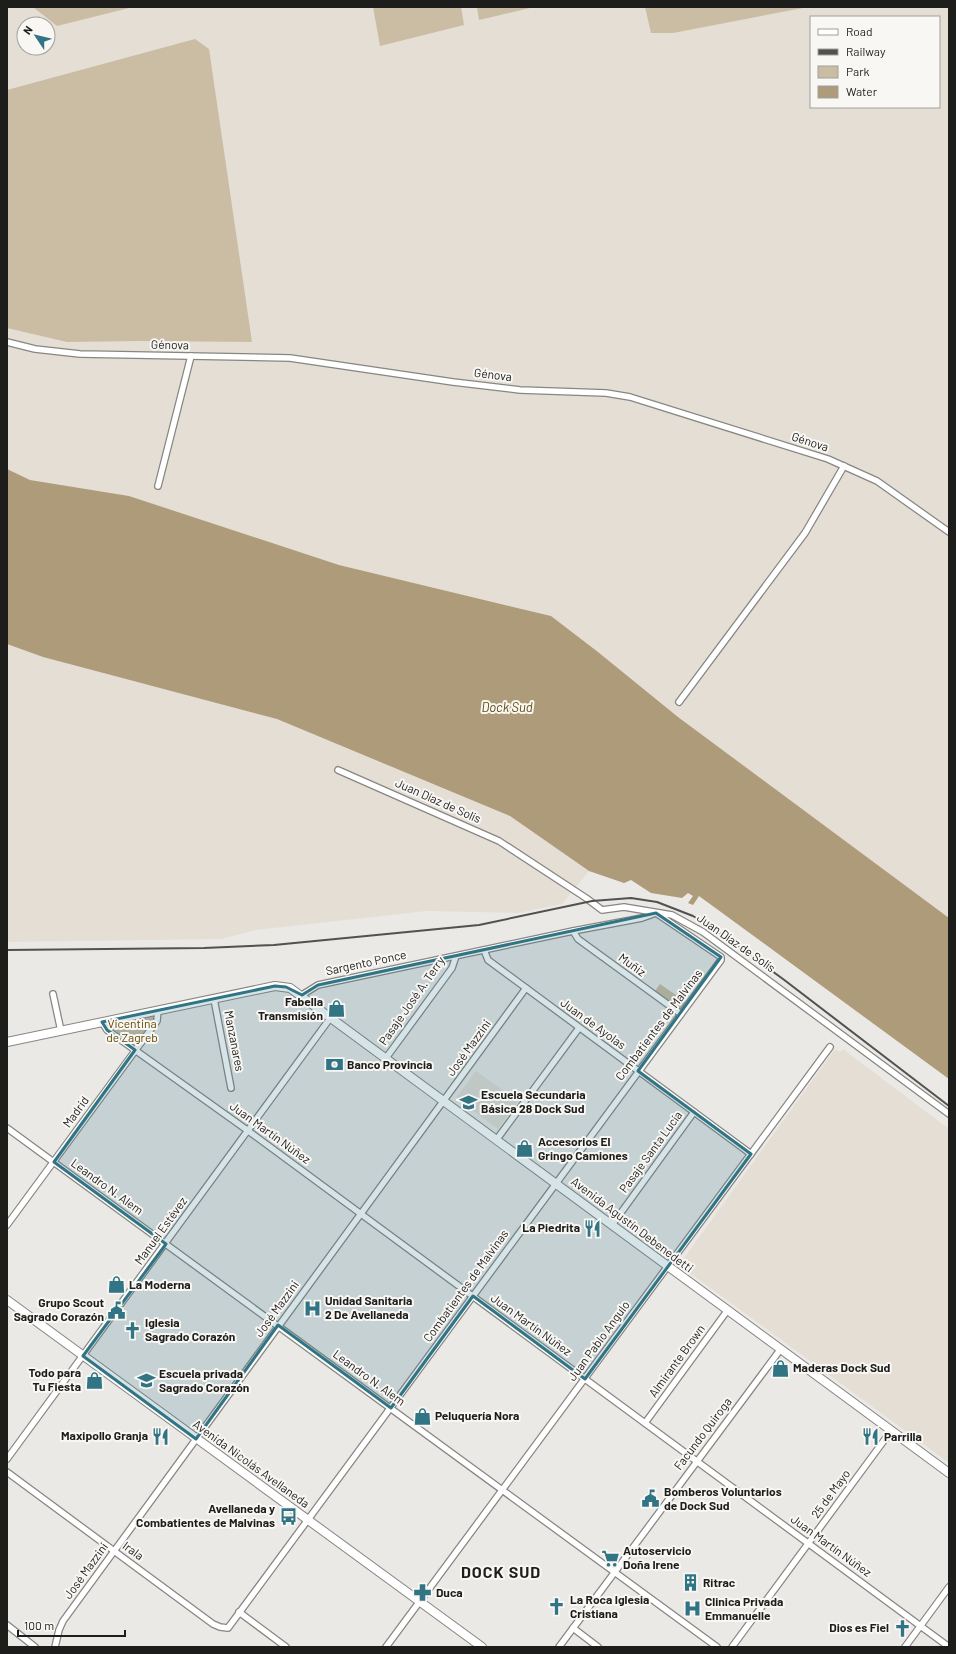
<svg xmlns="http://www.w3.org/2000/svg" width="956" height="1654" font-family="Barlow,sans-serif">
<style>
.built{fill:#e4ded5;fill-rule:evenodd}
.green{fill:#cabda4}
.water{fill:#ae9b79}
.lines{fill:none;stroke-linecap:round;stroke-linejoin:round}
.street-casing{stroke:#878683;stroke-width:8}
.secondary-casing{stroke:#878683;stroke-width:10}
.street{stroke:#fff;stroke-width:5.5}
.secondary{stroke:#fff;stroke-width:8}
.rail{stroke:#52514f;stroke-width:2}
.marked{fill:#317585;fill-opacity:0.2;stroke:#317585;stroke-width:3;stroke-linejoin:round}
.labels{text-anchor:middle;stroke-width:4;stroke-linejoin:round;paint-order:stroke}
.street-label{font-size:12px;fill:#1d1d1c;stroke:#f8f7f4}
.poi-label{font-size:12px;font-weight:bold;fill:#1d1d1c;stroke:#f8f7f4;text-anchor:start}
.park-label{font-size:12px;fill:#604503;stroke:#f8f7f4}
.water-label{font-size:13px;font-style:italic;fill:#644909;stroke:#f8f7f4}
.district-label{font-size:16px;font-weight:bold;letter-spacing:1px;fill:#1d1d1c;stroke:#f8f7f4}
</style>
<rect width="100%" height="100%" fill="#ebe9e6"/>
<g class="built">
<path d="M7,7H949V918L678,717L598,652L551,616L339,565L129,496L30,480L7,469ZM811,17H939V107H811ZM24,24H48V48H24Z"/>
<path d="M7,644L43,657L277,719L510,816L589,871L562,904L519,913L427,911L256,930L221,939L7,942Z"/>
<path d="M835,1049L840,1052L843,1049L949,1129V1463L679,1265Z"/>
<path d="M476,1071L518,1101L498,1129L456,1098Z"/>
</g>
<g class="green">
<path d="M33,7H133L57,26Z"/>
<path d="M373,7H461L464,25L380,46Z"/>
<path d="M477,7H534L479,20Z"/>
<path d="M645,7H808L673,33H651Z"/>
<path d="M195,39L209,49L252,342L140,341L67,342L7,328V90Z"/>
<path d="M660,984L689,1004L681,1014L653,994Z"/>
<path d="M158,1010V1018L135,1050L107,1030L102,1022Z"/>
</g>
<path class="water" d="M7,469L30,480L129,496L339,565L551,616L598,652L678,717L949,918V1079L699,896L693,905L688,903L693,896L688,893L682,898L651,893L631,880L624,883L589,871L510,816L277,719L43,657L7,644Z"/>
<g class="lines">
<defs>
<g id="street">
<path d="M7,342L35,349L80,354L290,358L453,382L520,390L606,393L630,397L828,459L877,481L949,532"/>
<path d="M158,486L191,356"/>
<path d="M679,702L805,533L844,466"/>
<path d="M338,770L499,841L586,898L602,910L624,907L672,915L703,932L949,1114"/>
<path d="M573,931L578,939L681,1014"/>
<path d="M484,950L488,960L751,1154"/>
<path d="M53,994L61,1031"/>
<path d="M302,995L318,985L573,931L642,918L656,913"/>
<path d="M214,999L231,1088"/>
<path d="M102,1022L107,1030L247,1130L949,1647"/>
<path d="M386,1058L452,968L456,956"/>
<path d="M7,1128L717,1647"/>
<path d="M497,1139L579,1028"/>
<path d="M7,1225L157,1021L158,1010"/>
<path d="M612,1225L694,1112"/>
<path d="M645,1423L727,1311"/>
<path d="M7,1459L331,1017"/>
<path d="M7,1472L213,1624L220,1627L228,1628L721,960V957L656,913"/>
<path d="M239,1612L286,1647"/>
<path d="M7,1625L35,1647"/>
<path d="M573,1628L598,1647"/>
<path d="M55,1647L59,1630L63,1621L526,988"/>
<path d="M386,1647L830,1047"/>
<path d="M559,1647L780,1350"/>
<path d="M732,1647L891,1431"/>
<path d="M905,1647L949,1587"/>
</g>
<g id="secondary">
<path d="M7,1042L275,986L290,988L949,1473"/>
<path d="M7,1300L482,1647"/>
</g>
</defs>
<use href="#street" class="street-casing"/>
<use href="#secondary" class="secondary-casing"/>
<use href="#street" class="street"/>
<use href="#secondary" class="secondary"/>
<path class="rail" d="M7,950L204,948L274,945L479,925L592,901L631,898L657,902L693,916L713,928L783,979L949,1106"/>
</g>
<path class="marked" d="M656,913L721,957L638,1071L751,1154L585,1379L473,1296L391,1408L278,1325L196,1439L83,1356L166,1244L54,1162L135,1050L107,1030L102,1022L275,986L286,987L302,995L318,985Z"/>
<defs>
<symbol id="shop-bare" viewBox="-9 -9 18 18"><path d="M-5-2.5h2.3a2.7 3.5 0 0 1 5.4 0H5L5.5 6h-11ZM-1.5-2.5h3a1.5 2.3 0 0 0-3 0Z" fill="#317585" stroke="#f8f7f4" stroke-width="2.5" paint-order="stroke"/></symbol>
<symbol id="bank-bare" viewBox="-9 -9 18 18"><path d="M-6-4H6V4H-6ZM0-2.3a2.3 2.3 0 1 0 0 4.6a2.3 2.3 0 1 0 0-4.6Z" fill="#317585" stroke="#f8f7f4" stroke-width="2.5" paint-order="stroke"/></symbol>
<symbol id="school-bare" viewBox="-9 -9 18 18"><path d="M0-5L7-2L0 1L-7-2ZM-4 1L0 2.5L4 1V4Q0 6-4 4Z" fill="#317585" stroke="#f8f7f4" stroke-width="2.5" paint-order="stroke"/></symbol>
<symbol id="restaurant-bare" viewBox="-9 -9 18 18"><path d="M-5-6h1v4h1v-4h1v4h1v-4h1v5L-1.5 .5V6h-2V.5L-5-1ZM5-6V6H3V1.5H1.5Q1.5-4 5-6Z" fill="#317585" stroke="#f8f7f4" stroke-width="2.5" paint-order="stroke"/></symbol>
<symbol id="hospital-bare" viewBox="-9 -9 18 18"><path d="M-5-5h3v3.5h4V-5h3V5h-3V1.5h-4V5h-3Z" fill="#317585" stroke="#f8f7f4" stroke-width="2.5" paint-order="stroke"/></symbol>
<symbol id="civic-bare" viewBox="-9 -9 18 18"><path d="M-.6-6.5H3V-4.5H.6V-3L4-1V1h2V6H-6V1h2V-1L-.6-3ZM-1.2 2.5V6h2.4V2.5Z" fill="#317585" stroke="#f8f7f4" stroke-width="2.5" paint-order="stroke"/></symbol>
<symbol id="church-bare" viewBox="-9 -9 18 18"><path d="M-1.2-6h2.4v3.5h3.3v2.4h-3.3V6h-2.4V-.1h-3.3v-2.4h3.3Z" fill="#317585" stroke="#f8f7f4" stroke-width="2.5" paint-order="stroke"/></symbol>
<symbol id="bus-bare" viewBox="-9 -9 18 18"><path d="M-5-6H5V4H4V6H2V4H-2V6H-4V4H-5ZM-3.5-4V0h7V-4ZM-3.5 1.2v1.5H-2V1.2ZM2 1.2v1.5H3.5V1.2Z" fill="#317585" stroke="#f8f7f4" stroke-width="2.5" paint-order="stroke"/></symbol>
<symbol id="supermarket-bare" viewBox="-9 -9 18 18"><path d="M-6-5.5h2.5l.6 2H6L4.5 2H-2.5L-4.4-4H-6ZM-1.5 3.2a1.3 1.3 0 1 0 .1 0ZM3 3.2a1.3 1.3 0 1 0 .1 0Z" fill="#317585" stroke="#f8f7f4" stroke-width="2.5" paint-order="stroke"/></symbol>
<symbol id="building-bare" viewBox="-9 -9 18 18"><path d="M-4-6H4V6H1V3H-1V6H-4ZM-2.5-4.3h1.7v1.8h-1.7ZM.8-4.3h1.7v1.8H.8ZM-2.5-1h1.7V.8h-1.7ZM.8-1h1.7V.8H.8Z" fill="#317585" stroke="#f8f7f4" stroke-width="2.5" paint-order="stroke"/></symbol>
<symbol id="pharmacy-bare" viewBox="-9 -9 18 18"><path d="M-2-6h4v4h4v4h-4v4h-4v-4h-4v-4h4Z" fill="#317585" stroke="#f8f7f4" stroke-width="2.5" paint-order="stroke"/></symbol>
</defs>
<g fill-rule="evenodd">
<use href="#shop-bare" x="324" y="996" width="25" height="25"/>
<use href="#bank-bare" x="322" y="1052" width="25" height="25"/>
<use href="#school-bare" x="456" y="1090" width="25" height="25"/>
<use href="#shop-bare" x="512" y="1136" width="25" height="25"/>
<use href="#restaurant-bare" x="580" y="1216" width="25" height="25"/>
<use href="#shop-bare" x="104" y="1272" width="25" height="25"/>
<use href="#hospital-bare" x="300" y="1296" width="25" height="25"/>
<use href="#civic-bare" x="104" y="1298" width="25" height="25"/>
<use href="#church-bare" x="120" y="1318" width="25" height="25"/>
<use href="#shop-bare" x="768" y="1356" width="25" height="25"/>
<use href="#shop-bare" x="82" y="1368" width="25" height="25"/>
<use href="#school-bare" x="134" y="1368" width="25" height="25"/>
<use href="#shop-bare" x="410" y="1404" width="25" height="25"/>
<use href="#restaurant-bare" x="148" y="1424" width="25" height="25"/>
<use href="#restaurant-bare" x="858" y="1424" width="25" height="25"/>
<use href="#civic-bare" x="638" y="1486" width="25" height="25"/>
<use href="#bus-bare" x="276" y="1504" width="25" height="25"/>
<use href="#supermarket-bare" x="598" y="1546" width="25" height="25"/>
<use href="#building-bare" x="678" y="1570" width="25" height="25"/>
<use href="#pharmacy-bare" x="410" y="1580" width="25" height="25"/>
<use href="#church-bare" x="544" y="1594" width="25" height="25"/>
<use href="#hospital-bare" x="680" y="1596" width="25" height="25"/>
<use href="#church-bare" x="890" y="1616" width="25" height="25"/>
</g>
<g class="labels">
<g class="street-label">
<text transform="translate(170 345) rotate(1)" y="4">Génova</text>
<text transform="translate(493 375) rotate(7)" y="4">Génova</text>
<text transform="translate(810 442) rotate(18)" y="4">Génova</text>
<text transform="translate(438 801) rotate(24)" y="4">Juan Díaz de Solís</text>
<text transform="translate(736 943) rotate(35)" y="4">Juan Díaz de Solís</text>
<text transform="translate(366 963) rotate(-12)" y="4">Sargento Ponce</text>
<text transform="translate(632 965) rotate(36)" y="4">Muñiz</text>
<text transform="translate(412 1001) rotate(-55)" y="4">Pasaje José A. Terry</text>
<text transform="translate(593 1024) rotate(36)" y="4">Juan de Ayolas</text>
<text transform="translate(659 1025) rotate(-53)" y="4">Combatientes de Malvinas</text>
<text transform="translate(234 1041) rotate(79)" y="4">Manzanares</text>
<text transform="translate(469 1048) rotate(-54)" y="4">José Mazzini</text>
<text transform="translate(76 1112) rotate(-54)" y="4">Madrid</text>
<text transform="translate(270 1133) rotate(36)" y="4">Juan Martín Núñez</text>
<text transform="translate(651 1152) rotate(-54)" y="4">Pasaje Santa Lucía</text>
<text transform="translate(107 1187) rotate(36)" y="4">Leandro N. Alem</text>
<text transform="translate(632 1225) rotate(37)" y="4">Avenida Agustín Debenedetti</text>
<text transform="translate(161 1231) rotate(-54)" y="4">Manuel Estévez</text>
<text transform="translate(466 1286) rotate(-54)" y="4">Combatientes de Malvinas</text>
<text transform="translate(277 1309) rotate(-54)" y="4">José Mazzini</text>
<text transform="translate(531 1325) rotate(36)" y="4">Juan Martín Núñez</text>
<text transform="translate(599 1341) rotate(-54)" y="4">Juan Pablo Angulo</text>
<text transform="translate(677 1361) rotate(-54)" y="4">Almirante Brown</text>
<text transform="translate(369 1378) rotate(36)" y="4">Leandro N. Alem</text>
<text transform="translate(703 1434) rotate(-53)" y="4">Facundo Quiroga</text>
<text transform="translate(251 1464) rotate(36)" y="4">Avenida Nicolás Avellaneda</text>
<text transform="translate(831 1494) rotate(-54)" y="4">25 de Mayo</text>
<text transform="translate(831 1546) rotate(36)" y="4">Juan Martín Núñez</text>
<text transform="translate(133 1551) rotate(36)" y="4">Irala</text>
<text transform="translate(86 1571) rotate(-54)" y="4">José Mazzini</text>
</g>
<g class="poi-label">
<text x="323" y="1006" text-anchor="end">Fabella<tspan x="323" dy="14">Transmisión</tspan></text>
<text x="347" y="1069">Banco Provincia</text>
<text x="481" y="1099">Escuela Secundaria<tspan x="481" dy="14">Básica 28 Dock Sud</tspan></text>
<text x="538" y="1146">Accesorios El<tspan x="538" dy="14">Gringo Camiones</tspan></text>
<text x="580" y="1232" text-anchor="end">La Piedrita</text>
<text x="129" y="1289">La Moderna</text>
<text x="325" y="1305">Unidad Sanitaria<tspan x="325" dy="14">2 De Avellaneda</tspan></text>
<text x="104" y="1307" text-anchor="end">Grupo Scout<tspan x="104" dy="14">Sagrado Corazón</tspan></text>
<text x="145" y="1327">Iglesia<tspan x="145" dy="14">Sagrado Corazón</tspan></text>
<text x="793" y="1372">Maderas Dock Sud</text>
<text x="81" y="1377" text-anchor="end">Todo para<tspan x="81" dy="14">Tu Fiesta</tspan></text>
<text x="159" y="1378">Escuela privada<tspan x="159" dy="14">Sagrado Corazón</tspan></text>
<text x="435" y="1420">Peluquería Nora</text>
<text x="148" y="1440" text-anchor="end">Maxipollo Granja</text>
<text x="884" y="1441">Parrilla</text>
<text x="664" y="1496">Bomberos Voluntarios<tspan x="664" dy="14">de Dock Sud</tspan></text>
<text x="275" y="1513" text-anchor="end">Avellaneda y<tspan x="275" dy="14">Combatientes de Malvinas</tspan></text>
<text x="623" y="1555">Autoservicio<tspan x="623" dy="14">Doña Irene</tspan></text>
<text x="703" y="1587">Ritrac</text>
<text x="436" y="1597">Duca</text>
<text x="570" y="1604">La Roca Iglesia<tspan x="570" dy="14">Cristiana</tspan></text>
<text x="705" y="1606">Clinica Privada<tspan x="705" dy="14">Emmanuelle</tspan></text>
<text x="889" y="1632" text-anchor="end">Dios es Fiel</text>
</g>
<g class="park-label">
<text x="132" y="1028">Vicentina<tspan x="132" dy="14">de Zagreb</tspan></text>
</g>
<g class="water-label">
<text x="507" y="712">Dock Sud</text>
</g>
<g class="district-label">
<text x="501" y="1578">DOCK SUD</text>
</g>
</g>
<rect width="956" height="1654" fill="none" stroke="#1d1d1c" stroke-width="16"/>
<rect x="810" y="16" width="130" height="92" fill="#f8f7f4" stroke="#a0a09e"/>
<rect x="818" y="29" width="20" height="6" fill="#ffffff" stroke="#a0a09e"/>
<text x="846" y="36" font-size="12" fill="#1d1d1c">Road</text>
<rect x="818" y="49" width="20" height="6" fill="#52514f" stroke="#a0a09e"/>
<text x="846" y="56" font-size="12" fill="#1d1d1c">Railway</text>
<rect x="818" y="66" width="20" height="12" fill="#cabda4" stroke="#a0a09e"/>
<text x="846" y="76" font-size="12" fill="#1d1d1c">Park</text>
<rect x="818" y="86" width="20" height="12" fill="#ae9b79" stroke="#a0a09e"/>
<text x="846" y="96" font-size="12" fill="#1d1d1c">Water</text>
<g transform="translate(36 36) rotate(305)"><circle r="19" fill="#f8f7f4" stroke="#a0a09e"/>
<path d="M0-3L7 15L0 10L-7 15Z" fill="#317585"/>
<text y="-6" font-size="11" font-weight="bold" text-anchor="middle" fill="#1d1d1c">N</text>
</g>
<path d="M18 1630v6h107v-6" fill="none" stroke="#1d1d1c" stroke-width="2"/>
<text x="24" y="1630" font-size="12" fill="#1d1d1c" stroke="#f8f7f4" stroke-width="3" paint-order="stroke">100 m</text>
</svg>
